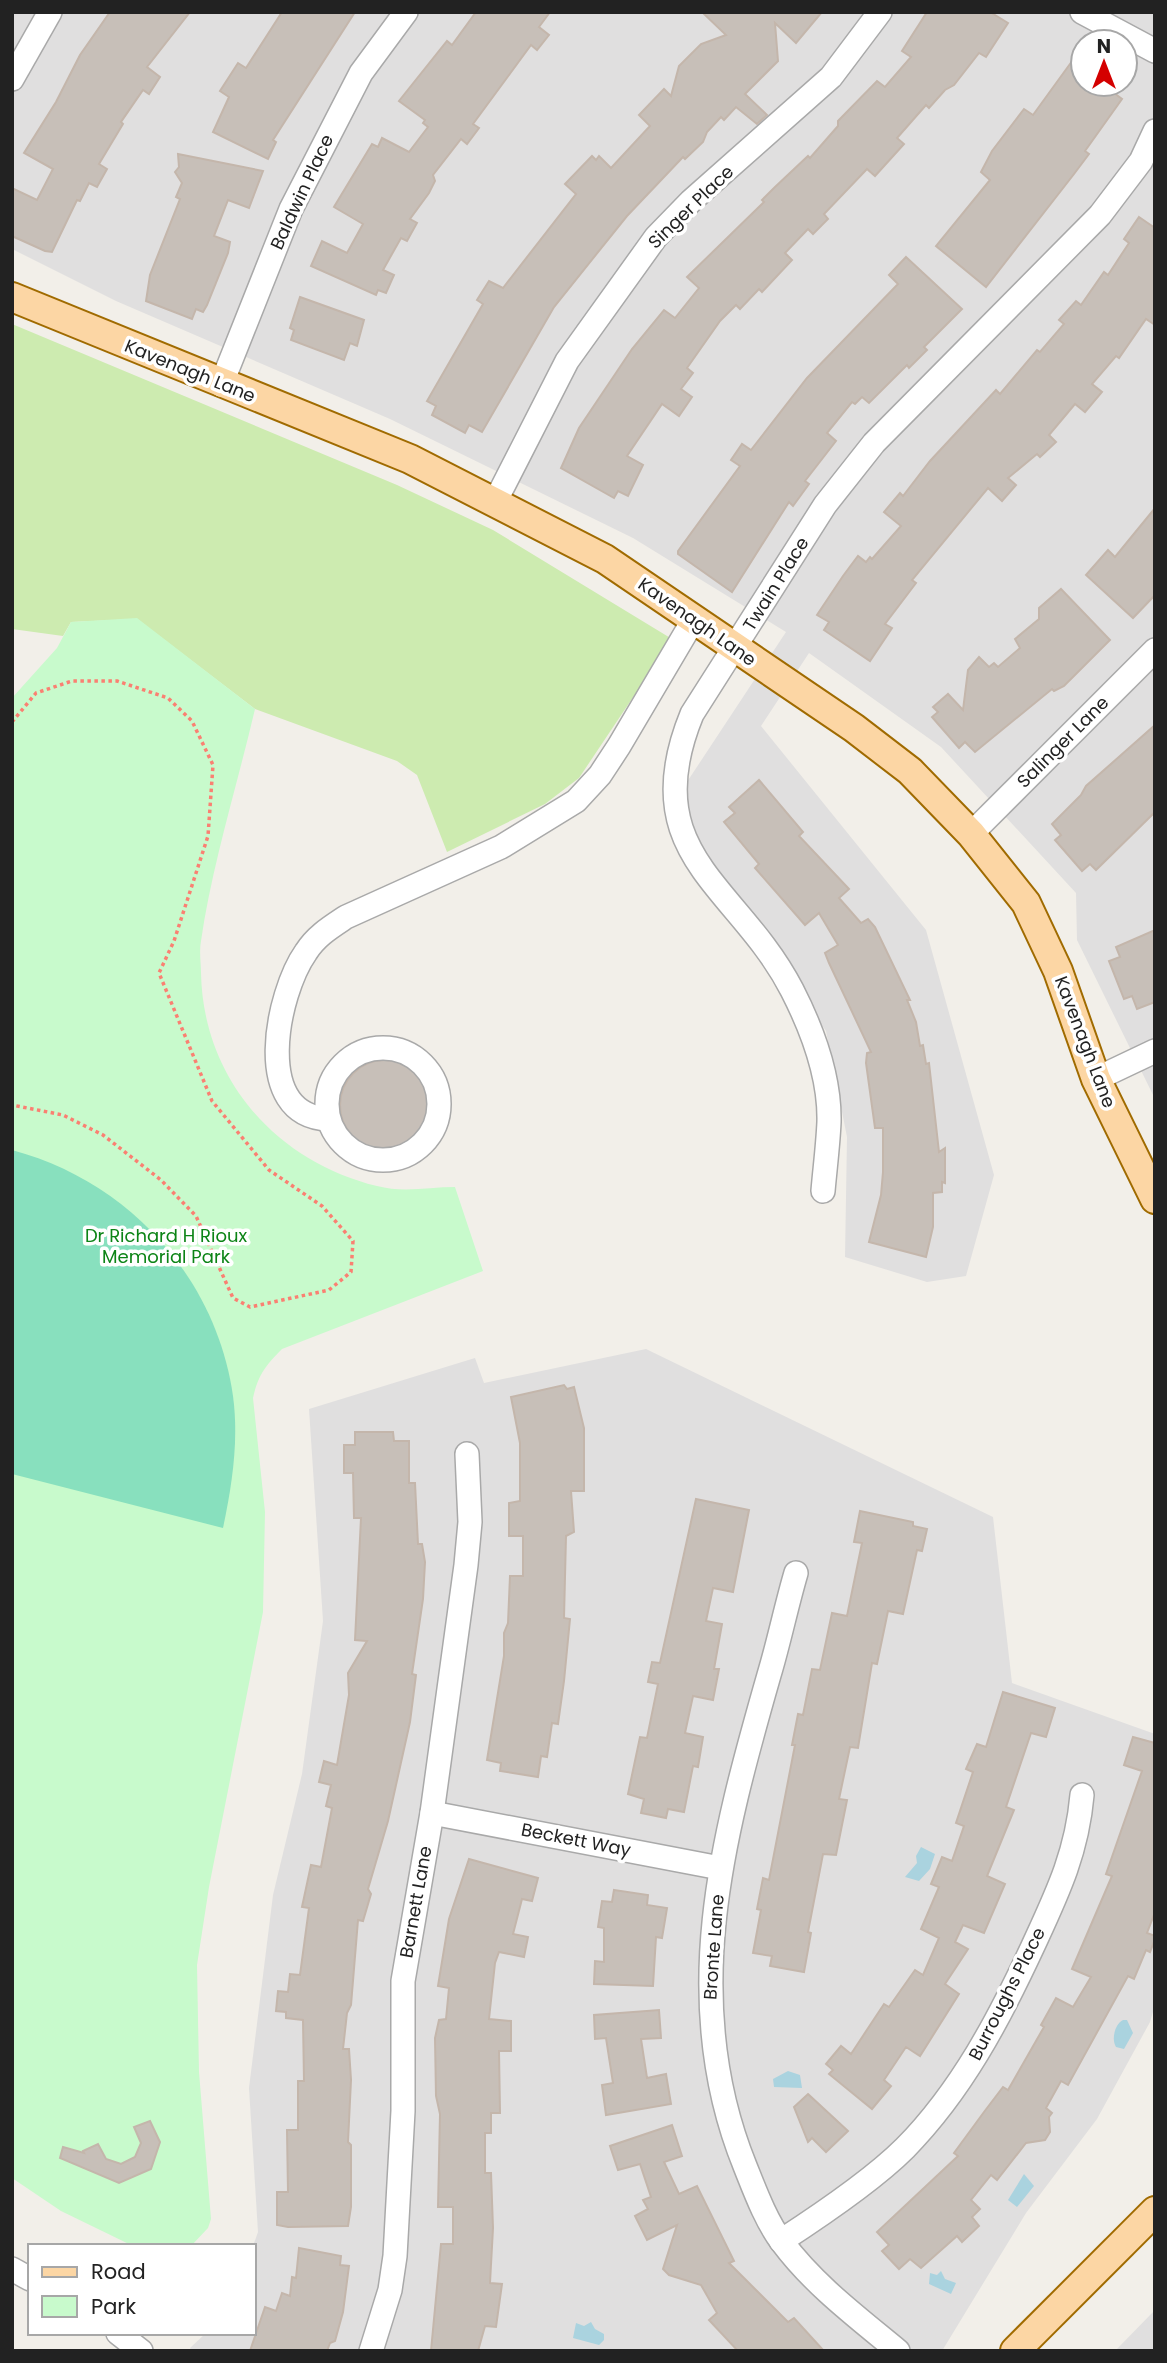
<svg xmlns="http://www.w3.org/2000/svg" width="1167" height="2363" font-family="Poppins,sans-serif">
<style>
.residential{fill:#e0dfdf;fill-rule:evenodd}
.grass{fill:#cdebb0}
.park{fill:#c8facc}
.pitch{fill:#88e0be}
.water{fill:#aad3df}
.building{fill:#c7bfb8;stroke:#c4b6ab;stroke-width:2}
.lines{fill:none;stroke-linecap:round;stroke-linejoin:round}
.minor-casing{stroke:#a9a9a9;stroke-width:26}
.major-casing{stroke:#a06b00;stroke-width:32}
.path{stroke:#fa8072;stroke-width:3.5;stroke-dasharray:3.5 3.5;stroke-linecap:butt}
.minor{stroke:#fff;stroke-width:23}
.major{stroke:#fcd6a4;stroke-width:28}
.labels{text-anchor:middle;stroke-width:7;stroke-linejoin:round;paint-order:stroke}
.street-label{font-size:18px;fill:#222;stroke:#fff}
.park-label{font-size:18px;fill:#0c8416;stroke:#fff}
</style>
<rect width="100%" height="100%" fill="#f2efe9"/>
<g class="residential">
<path d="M12,12H1155V1099L1077,940L1076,893L941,747L809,653L761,726L926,930L994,1175L966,1276L927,1282L845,1257L847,1137L826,1031L708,865L681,791L786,632L633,538L390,419L116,301L12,249ZM1083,42H1125V84H1083Z"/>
<path d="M646,1349L993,1517L1012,1683L1155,1734V2005L1150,2022L1097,2119L1026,2213L942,2351H192L190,2348L206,2333H254L253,2246L258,2232L249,2088L273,1895L302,1774L323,1621L309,1409L475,1358L484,1383Z"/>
<path d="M1155,2310V2351H1116V2350Z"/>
</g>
<path class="grass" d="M12,324L397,485L493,530L672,639L579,778L545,804L447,852L417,775L397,761L255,709L137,619L71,622L63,636L12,629Z"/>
<path class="park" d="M137,618L255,709C237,786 212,865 201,941C199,951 201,963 201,973C203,1078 275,1161 377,1186C403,1193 429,1187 455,1187L483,1271L282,1349C266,1365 258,1375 253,1398L265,1512L263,1612L209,1887L197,1965L199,2072L211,2219L208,2228L191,2246H133L61,2211L12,2178V698L57,648L71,622Z"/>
<path class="pitch" d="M12,1150C128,1181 216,1277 233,1396C239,1441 232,1485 223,1528L12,1474Z"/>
<g class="water">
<path d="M921,1847L935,1854L930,1869L919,1881L905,1877L917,1863L916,1856Z"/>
<path d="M1123,2020H1127L1133,2033L1124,2049L1116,2047C1111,2039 1115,2024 1123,2020Z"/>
<path d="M788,2071L800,2075L802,2088L774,2087L773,2079Z"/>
<path d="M1024,2174L1034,2186L1017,2207L1008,2200Z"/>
<path d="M941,2271L945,2279L956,2283L951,2294L929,2284L930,2273L937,2275Z"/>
<path d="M591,2322L595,2329L604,2334V2340L599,2345L573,2338L576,2323L584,2326Z"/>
</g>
<g class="building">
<path d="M110,12H190L147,67L160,77L149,94L143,90L121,122L123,124L99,164L107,169L97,187L89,183L80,201L77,200L52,252L45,251L12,236V188L37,200L53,169L24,153L56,102L80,55Z"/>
<path d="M282,12H355L273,140L276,142L268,159L213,132L229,97L220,91L238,63L246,68Z"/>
<path d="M476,12H550L539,27L549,35L537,50L531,45L473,124L479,128L467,144L461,139L433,175L435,181L429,193L410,219L417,223L407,241L401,238L383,270L394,275L386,293L378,290L376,295L311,266L322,241L347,253L363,224L334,207L372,144L378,147L382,138L409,152L428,127L423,123L425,120L399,101L447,41L452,45Z"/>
<path d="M702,12H822L796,43L775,23L778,61L745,94L767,115L757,124L736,107L724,120L721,117L707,132L703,142L685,159L683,157L627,216L554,307L482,432L469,425L465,433L432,415L436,406L427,401L483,304L477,300L489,281L503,288L576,194L565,184L592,156L596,160L599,156L611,168L650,126L639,115L664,89L671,96L679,66L701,44L726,35Z"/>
<path d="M927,12H990L1008,23L986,57L979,53L954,85L945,90L929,108L926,105L897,138L904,144L875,176L867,169L824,214L828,219L813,234L808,229L785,253L792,260L762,292L759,289L740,309L736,305L720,321L687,368L693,373L681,389L692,397L679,416L662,404L627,456L643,465L628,496L618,491L614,498L561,468L579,428L632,349L664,310L675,318L699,288L687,277L764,202L762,200L775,187L808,156L810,158L838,126V121L877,81L885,87L911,57L902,51Z"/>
<path d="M1083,46V84H1102L1122,99L1085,151L1089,154L1074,174L986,287L936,246L990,180L981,172L992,151L1024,109L1033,115Z"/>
<path d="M178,154L263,171L249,208L228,200L214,236L230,242L228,253L207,305L203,312L196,309L192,319L146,301L150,275L180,199L176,197L182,183L175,172L179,167Z"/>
<path d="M1139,217L1155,228V325L1146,319L1119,358L1116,356L1092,384L1102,392L1085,412L1075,404L1049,435L1056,442L1040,457L1037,454L1008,478L1016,485L1002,501L988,488L912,580L916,583L885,624L892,628L870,661L824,630L829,622L817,615L843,576L858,556L866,562L870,557L872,559L901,526L884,512L900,493L903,496L930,461L996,390L1000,394L1037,350L1040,352L1064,324L1059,320L1076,301L1081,305L1104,272L1108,275L1129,243L1124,239Z"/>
<path d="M906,257L962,309L924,347L927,350L909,368L907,365L869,403L862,397L855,404L852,402L827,433L836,441L805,481L809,484L793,506L789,502L732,592L678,554V551L740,466L731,460L742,444L751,450L807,378L898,284L889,275Z"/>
<path d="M300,297L364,320L357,346L350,343L344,360L291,340L294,330L290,328Z"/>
<path d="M1155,508V595L1133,618L1086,575L1108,550L1115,557Z"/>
<path d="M1061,589L1110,640L1064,686L1054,691L1052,689L975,752L965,742L959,748L932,717L938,712L933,707L948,694L963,710L968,670L979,657L989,667L994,663L998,667L1020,648L1015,639L1039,619V608Z"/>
<path d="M1155,725V812L1096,870L1090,864L1082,871L1055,840L1061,835L1052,824L1081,795L1086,786Z"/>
<path d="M759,780L803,832L799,836L849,889L839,898L861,923L868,919L875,927L910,1000H907L916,1022L920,1046L923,1045L926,1064L929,1063L939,1152L945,1148V1183L942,1182V1192L933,1193V1227L926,1257L869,1242L881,1195L883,1172V1128H875L866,1063L867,1053L871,1052L829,963L825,953L838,945L819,913L805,925L755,868L759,864L724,822L735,813L729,807Z"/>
<path d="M1155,930V1002L1137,1009L1132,996L1124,999L1109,961L1120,957L1116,947Z"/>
<circle cx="385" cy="1105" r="45"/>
<path d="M564,1385L567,1389L574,1387L584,1428V1491H571L574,1532L566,1536L564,1618L570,1619L564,1681L558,1724L552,1723L547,1757L541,1756L538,1777L500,1771L501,1763L487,1760L504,1656V1633L508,1623L510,1576H523V1536H509V1503L520,1501V1443L511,1397Z"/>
<path d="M355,1432H393L394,1441H409V1483H415L418,1544H422L425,1562L423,1599L412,1674L416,1675L410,1722L388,1821L368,1889L371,1894L363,1921L358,1920L351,2005L347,2013L343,2049H349L351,2080L348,2142L351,2145V2207L348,2226L288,2227L277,2225V2192H288L287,2130H298V2081H304L303,2020L286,2018V2012L276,2011L278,1991L288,1992L290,1974L300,1975L309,1908L302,1907L311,1865L321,1867L332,1808L326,1806L331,1785L319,1782L324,1761L337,1765L349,1695L348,1673L367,1641L355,1640L361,1518H354L353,1473H344V1445H355Z"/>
<path d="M696,1499L749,1510L733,1592L713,1588L706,1621L722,1624L714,1669H719L713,1700L693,1696L685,1733L703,1737L698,1767L693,1766L684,1812L668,1809L666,1818L641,1813L644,1799L628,1794L640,1737L647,1738L658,1684L648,1682L652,1662L660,1663Z"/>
<path d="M860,1511L913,1522V1526L927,1529L922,1551L917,1550L903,1614L888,1611L877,1664L872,1663L858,1748L850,1747L839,1799L847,1800L836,1855L823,1854L808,1932L811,1933L804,1972L770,1966L772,1956L753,1953L761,1910L757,1909L763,1878L769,1880L795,1745H792L798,1714L803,1715L812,1669L820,1670L832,1613L847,1616L862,1543L854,1542Z"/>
<path d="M1003,1692L1055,1708L1046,1737L1031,1733L1006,1807L1014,1810L987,1876L1005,1884L984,1933L963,1925L955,1942L968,1949L945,1984L959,1994L920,2056L906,2047L884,2080L891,2086L872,2109L829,2074L833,2070L826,2064L841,2046L851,2054L884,2004L889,2007L915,1970L923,1975L939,1938L921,1929L939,1887L931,1884L942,1857L952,1861L964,1826L956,1823L973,1772L966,1769L977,1744L986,1747Z"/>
<path d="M1133,1737L1155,1743V1912L1147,1933L1155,1936V1939L1150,1952L1146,1950L1134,1979L1128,1976L1068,2085L1061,2081L1046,2108L1052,2113L1049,2117L1050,2132L1045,2140L1026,2143L997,2180L991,2175L971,2200L980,2209L972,2217L979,2226L962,2242L957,2236L921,2268L910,2259L899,2269L882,2251L889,2245L877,2232L958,2156L954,2153L984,2112L1003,2087L1008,2090L1044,2027L1041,2025L1056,1998L1073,2007L1091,1977L1072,1969L1112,1876L1106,1874L1142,1771L1124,1765Z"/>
<path d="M469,1859L538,1878L532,1901L522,1899L513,1934L528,1937L524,1957L499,1952L495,1963L489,2019L511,2021V2051H499L500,2113H491V2133H485V2173H491L493,2228L490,2283L502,2284L496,2327L485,2326L478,2351H431L441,2244H453V2207H438L440,2114L436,2096L435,2038L439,2020L446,2019L449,1988L438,1986L449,1919Z"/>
<path d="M614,1890L648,1895L647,1905L667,1908L662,1938L656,1937L653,1986L594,1984L595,1961L604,1962V1928L598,1927L602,1901L612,1902Z"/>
<path d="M659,2010L661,2038L641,2039L647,2078L666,2074L671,2104L606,2115L602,2085L613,2083L606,2038L595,2039L594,2015Z"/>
<path d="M808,2094L848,2131L826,2152L812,2138L808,2142L794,2107Z"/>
<path d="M150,2121L160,2142L151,2169L119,2183L60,2158L63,2147L84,2153L83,2151L98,2144L106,2159L121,2164L135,2157L141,2143L134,2127Z"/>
<path d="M672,2125L682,2156L664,2162L679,2194L697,2186L734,2261L729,2263L788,2322L794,2318L824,2351H738L709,2320L717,2313L701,2285L669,2275L663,2269L677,2225L647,2240L635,2216L648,2209L643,2200L651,2197L640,2164L618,2170L610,2146Z"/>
<path d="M299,2248L341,2256L340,2265L349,2266L343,2312L335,2341L330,2343L327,2351H250L265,2307L276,2311L282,2293L290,2296L292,2277L296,2278Z"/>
</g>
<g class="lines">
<defs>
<g id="minor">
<path d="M1082,12L1155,51"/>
<path d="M12,79L50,12"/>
<path d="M221,385L291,209L361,73L406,12"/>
<path d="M495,502L567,361L656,237L691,201L831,77L880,12"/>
<path d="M971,834L1155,650"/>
<circle cx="383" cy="1104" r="56"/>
<path d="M1096,1079L1155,1051"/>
<path d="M328,1119C251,1116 277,993 306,952C316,936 331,927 346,917L501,847L576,801L600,775L619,746L694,619"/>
<path d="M823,1191C825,1168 828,1145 829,1122C830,1077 812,1029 792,990C738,885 634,855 692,714L825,505L874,443L1100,215L1141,161L1155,131"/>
<path d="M796,1573C786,1607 779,1642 769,1675C722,1839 678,2001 745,2166C755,2191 766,2221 782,2242C814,2285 857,2317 898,2351"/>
<path d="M432,1813L720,1868"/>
<path d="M781,2241C818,2217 874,2179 905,2148C962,2090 999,2019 1033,1946C1057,1894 1077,1853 1082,1795"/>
<path d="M12,2269L30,2279"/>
<path d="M118,2333L141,2351"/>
<path d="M371,2351L390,2290L395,2256L403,2111V1981L432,1813L466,1565L470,1522L467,1454"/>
</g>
<g id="major">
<path d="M12,297L410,459L605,559L854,728L910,771L971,834L1026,903L1058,971L1096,1079L1155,1199"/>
<path d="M1015,2351L1155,2211"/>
</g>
</defs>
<use href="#minor" class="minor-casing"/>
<use href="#major" class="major-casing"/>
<path class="path" d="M12,722L36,693L72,681H117L168,698L192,721L213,765L208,836L174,941L159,973L212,1101L269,1170L322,1206L353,1241L351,1272L329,1290L250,1307L233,1298L196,1216L161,1180L103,1135L63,1115L12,1105"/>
<use href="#minor" class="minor"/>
<use href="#major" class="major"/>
</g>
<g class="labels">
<g class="street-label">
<text transform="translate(302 192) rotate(-65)" y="6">Baldwin Place</text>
<text transform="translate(691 207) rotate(-44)" y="6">Singer Place</text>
<text transform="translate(190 371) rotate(22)" y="6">Kavenagh Lane</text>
<text transform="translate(776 584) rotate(-58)" y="6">Twain Place</text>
<text transform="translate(697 622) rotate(35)" y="6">Kavenagh Lane</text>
<text transform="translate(1063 742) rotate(-45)" y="6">Salinger Lane</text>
<text transform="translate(1085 1042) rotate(69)" y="6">Kavenagh Lane</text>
<text transform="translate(576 1840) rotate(11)" y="6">Beckett Way</text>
<text transform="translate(416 1902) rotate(-80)" y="6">Barnett Lane</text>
<text transform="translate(714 1947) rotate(-86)" y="6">Bronte Lane</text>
<text transform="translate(1007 1994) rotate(-63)" y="6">Burroughs Place</text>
</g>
<g class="park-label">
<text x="166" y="1242">Dr Richard H Rioux<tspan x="166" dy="21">Memorial Park</tspan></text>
</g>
</g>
<rect width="1167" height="2363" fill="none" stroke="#222222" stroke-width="28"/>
<rect x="28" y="2244" width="228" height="91" fill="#ffffff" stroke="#a7a7a7" stroke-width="2"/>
<rect x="42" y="2267" width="35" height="10" fill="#fcd6a4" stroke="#a7a7a7" stroke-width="2"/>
<text x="91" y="2279" font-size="21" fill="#222222">Road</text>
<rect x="42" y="2296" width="35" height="21" fill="#c8facc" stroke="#a7a7a7" stroke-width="2"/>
<text x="91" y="2314" font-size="21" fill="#222222">Park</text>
<g transform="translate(1104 63)"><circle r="33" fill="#ffffff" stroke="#a7a7a7" stroke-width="2"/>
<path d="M0-5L12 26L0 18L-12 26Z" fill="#d40000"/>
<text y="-10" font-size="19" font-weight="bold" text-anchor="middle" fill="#222222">N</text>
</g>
</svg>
